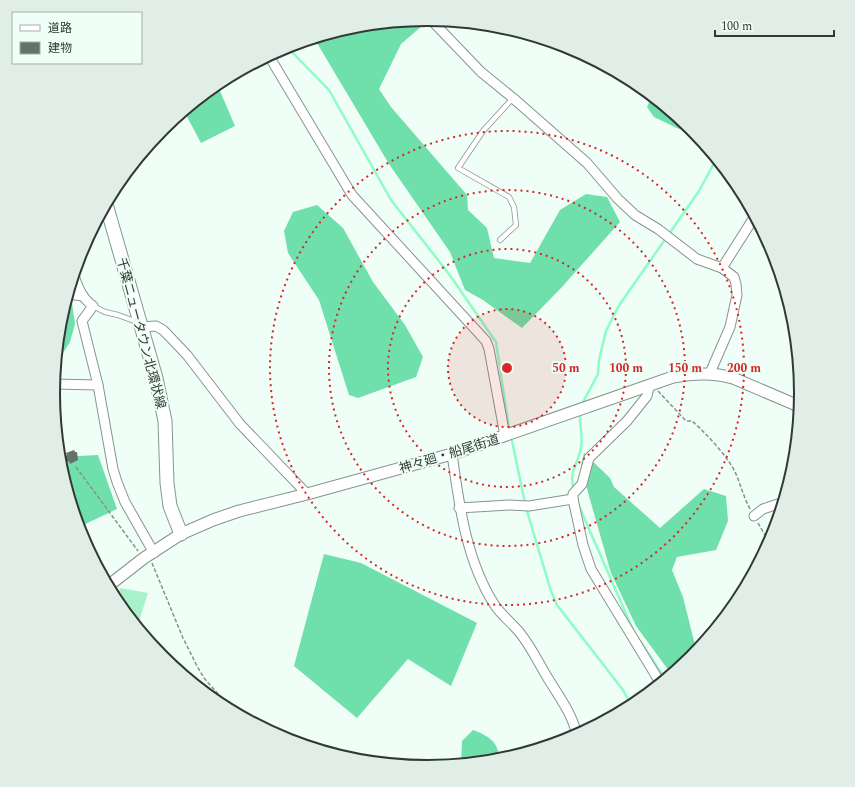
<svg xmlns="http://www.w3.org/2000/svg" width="855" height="787" font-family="Spectral,'Noto Sans JP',serif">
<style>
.green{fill:#a7f1cb}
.forest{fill:#6fdfab}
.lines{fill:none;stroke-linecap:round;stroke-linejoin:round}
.stream{stroke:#8dfcc7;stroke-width:2.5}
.building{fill:#65726b}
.service-casing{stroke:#88958e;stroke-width:6}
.minor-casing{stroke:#88958e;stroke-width:11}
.tertiary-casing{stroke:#88958e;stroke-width:13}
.secondary-casing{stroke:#88958e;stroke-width:15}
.path{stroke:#88928d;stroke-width:1.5;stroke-dasharray:4 2;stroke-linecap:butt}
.service{stroke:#fff;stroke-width:4.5}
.minor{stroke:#fff;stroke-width:9}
.tertiary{stroke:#fff;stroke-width:11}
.secondary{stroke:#fff;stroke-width:13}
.ring{fill:none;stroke:#d62828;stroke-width:2;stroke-dasharray:2 4}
.labels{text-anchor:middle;stroke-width:4;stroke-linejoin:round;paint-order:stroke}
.street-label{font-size:13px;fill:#323835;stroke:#effef6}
.rim{fill:none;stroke:#323835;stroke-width:2}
.centre{fill:#d62828;stroke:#effef6;stroke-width:2}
.ring-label{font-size:12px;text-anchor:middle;font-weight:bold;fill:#d62828;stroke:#effef6;stroke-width:4;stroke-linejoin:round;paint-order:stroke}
</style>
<rect width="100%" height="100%" fill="#effef6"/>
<path class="green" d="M120,588L148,593L137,627L116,601Z"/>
<g class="forest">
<path d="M428,19H430L401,44L379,89L391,107L467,195L468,210L487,228L494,258L530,263L560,210L586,194L607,197L620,222L561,288L522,328L483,300L465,290L450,252L389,164L314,38L355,26Z"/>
<path d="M217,84L235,126L201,143L184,111Z"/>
<path d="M652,95L689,126L679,129L654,117L647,107Z"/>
<path d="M317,205L343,228L373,282L405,325L423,357L416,377L358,398L349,395L319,300L288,253L284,231L293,212Z"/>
<path d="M70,289L75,324L70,342L56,364L60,320Z"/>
<path d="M584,453L610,478L614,487L660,528L704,489L726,496L728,521L716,550L677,557L672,570L683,597L697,653L692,658L672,675L636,626L611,573L589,496L581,465Z"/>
<path d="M98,455L117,509L79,527L60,466L59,457Z"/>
<path d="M324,554L361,563L477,623L451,686L408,659L357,718L294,666Z"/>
<path d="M473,730C491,737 498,742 500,761L461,765L462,741Z"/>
</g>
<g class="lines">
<g class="stream">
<path d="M287,47L329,90L391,200L449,274L496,342L509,428"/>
<path d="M669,234L699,191L717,158"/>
<path d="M582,404L598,374L599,360L606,331L618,307L666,238"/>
<path d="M512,441L525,503"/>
<path d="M574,490C568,472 578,464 581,448C583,439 580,426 580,417"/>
<path d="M579,506L634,632"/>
<path d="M526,508L551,591L557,605L623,690L632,707"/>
<path d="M640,641L666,680"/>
</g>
</g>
<path class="building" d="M74,450L75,452H77L78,460L70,464L69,461L67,462L64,456L67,455L66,453Z"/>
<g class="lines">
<defs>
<g id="service">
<path d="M500,240L516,225L514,207L509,197L458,168L483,131L513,98"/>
<path d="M93,306L105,312L118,315L137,322"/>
</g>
<g id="minor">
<path d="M435,24L481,72L513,98L587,163L618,199L635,215L658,229L697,259L722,268L734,277L736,284L737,295L730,327L710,373"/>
<path d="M269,56L352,195L486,341L489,349L505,436"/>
<path d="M722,268L755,216"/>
<path d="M74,275C78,288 82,298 93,306L82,321L98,385L113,469L117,482L125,502L154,553"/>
<path d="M68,294L83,296"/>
<path d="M142,327L156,326L163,330L168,335L187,355L240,424L307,494"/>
<path d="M54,384L98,385"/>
<path d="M649,387L647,396L627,421L589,458L582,484L573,494V499L583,545L591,569L661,684"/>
<path d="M452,454C459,504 466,560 494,604C501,615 512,623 520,633C532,648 539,664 549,680C560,698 573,715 577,736"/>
<path d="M459,508L509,505L529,506L573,499"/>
<path d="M754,516L763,509L784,502"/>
</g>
<path id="tertiary" d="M108,586L144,558L181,534L213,520L239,511L307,494L452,454L673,377C694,373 713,372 733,378L801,407"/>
<path id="secondary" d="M106,204L156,378L165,421L167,483L170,506L181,534"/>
</defs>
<use href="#service" class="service-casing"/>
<use href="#minor" class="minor-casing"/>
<use href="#tertiary" class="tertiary-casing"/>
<use href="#secondary" class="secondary-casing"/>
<g class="path">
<path d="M658,391L686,421H692C706,433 729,458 736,474C741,486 744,498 750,509"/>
<path d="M76,467L138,551"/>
<path d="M758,523L770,544"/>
<path d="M152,563L183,638L197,666L204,678L235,713"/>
</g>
<use href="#service" class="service"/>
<use href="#minor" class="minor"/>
<use href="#tertiary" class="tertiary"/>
<use href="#secondary" class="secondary"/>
</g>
<circle cx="507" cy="368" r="59" fill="#d62828" fill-opacity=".12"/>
<g class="ring">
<circle cx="507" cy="368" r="59"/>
<circle cx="507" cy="368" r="119"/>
<circle cx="507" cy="368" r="178"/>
<circle cx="507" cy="368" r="237"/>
</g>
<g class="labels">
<g class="street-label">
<text transform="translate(142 333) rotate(75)" y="5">千葉ニュータウン北環状線</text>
<text transform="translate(449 453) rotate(-17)" y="5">神々廻・船尾街道</text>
</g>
</g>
<path d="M0 0H855V787H0ZM60 393a367 367 0 1 1 734 0a367 367 0 1 1-734 0Z" fill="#e0eee7" fill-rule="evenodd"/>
<path class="rim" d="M60 393a367 367 0 1 1 734 0a367 367 0 1 1-734 0Z"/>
<circle cx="507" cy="368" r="6" class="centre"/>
<g class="ring-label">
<text x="566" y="372">50 m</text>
<text x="626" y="372">100 m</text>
<text x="685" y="372">150 m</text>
<text x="744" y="372">200 m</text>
</g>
<rect x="12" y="12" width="130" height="52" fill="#effef6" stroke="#a3afa9"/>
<rect x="20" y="25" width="20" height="6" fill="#ffffff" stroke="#a3afa9"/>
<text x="48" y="32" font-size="12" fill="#323835">道路</text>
<rect x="20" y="42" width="20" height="12" fill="#65726b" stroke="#a3afa9"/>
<text x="48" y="52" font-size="12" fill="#323835">建物</text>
<path d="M715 30v6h119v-6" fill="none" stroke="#323835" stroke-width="2"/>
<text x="721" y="30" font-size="12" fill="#323835" stroke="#effef6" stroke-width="3" paint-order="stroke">100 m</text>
</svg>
